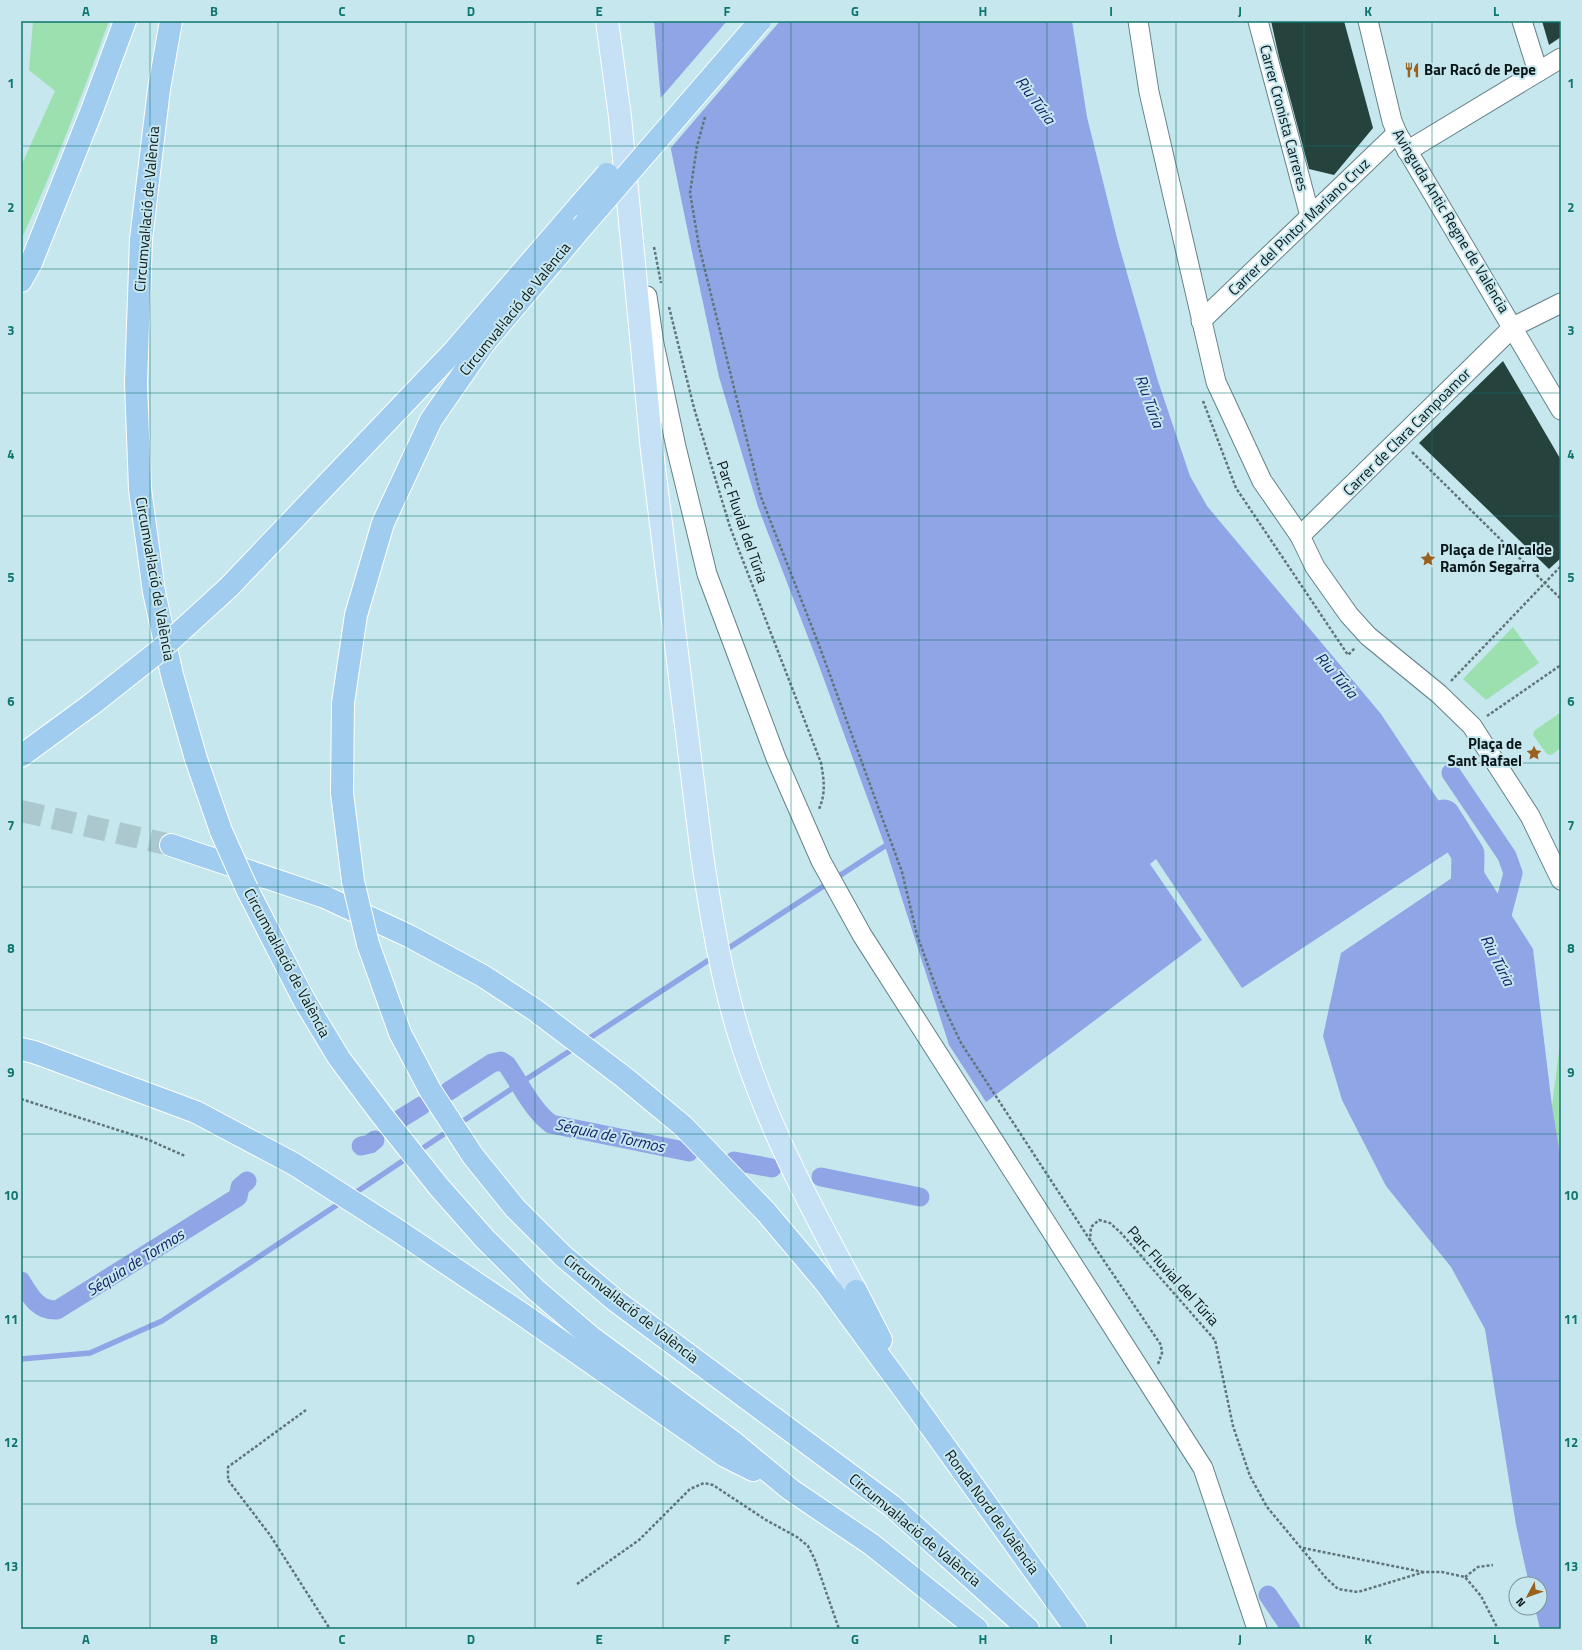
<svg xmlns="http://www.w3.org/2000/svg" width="1582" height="1650" font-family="'Titillium Web',sans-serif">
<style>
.green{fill:#9ce0b0}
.water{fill:#90a5e6}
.pier{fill:#c7e7ee}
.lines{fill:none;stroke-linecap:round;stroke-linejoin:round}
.stream{stroke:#90a5e6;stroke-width:5.5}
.canal{stroke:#90a5e6;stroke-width:19}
.river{stroke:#90a5e6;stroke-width:33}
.building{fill:#26423d}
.highway-tunnel{stroke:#abc8ce;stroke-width:22;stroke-dasharray:22 11;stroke-linecap:butt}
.minor-casing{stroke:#658288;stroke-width:21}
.major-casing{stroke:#fff;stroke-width:24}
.highway-casing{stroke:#fff;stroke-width:24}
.path{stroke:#60757a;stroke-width:2.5;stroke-dasharray:3 2;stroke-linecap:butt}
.minor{stroke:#fff;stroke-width:19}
.major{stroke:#c6e1f5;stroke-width:22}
.highway{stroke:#a0cdef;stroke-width:22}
.highway-bridge-casing{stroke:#fff;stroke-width:24;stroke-linecap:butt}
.highway-bridge{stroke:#a0cdef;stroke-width:22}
.grid{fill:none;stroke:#0f766e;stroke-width:1;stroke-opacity:0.55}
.labels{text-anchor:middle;stroke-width:4;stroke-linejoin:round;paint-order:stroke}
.poi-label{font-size:15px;font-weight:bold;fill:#0a1618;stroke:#c7e7ee;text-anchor:start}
.street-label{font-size:15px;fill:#0a1618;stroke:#c7e7ee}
.water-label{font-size:16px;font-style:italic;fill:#141d67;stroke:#c7e7ee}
.neatline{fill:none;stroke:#0f766e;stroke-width:1.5}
.grid-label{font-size:13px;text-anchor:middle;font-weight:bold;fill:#0f766e}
</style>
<rect width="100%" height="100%" fill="#c7e7ee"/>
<g class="green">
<path d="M33,21H109C82,95 54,169 21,240V166L55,91L29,70Z"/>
<path d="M1513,627L1539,663L1486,700L1463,679Z"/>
<path d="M1561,712V748L1551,755L1547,754L1533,735L1534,731Z"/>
<path d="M1560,1043L1561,1044V1208L1552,1106Z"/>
</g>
<g class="water">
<path d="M654,21H1072L1087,117L1118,242L1158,381L1190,476L1207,506L1381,714L1472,851L1465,856L1454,842L1451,845L1453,849L1242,988L1156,859L1150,864L1202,940L986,1102L949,1045L885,846L818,663L758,507L719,377L691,247L661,101Z"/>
<path d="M1477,861L1533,949L1552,1106L1561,1160V1629H1540L1535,1608H1540V1584H1529L1516,1525L1485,1329L1451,1267L1386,1186L1342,1100L1323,1036L1341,953Z"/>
</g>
<path class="pier" d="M727,21H780L669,150L659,100Z"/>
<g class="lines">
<g class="stream">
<path d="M724,951L885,846"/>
<path d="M585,1041L715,956"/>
<path d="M522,1082L576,1047"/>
<path d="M457,1125L516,1086"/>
<path d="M417,1152L450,1130"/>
<path d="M352,1195L410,1156"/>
<path d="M21,1359L90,1353L162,1321L343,1201"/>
</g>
<g class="canal">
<path d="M1451,773L1507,856L1513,873L1498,930"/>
<path d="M449,1091L492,1063L501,1061L507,1065C521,1085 532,1110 551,1124L689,1152"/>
<path d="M400,1119L421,1106"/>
<path d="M361,1146L370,1144L375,1140"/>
<path d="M734,1161L772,1168"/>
<path d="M821,1177L920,1197"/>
<path d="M21,1281C30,1296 38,1311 57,1310L238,1197L240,1187L247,1181"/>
<path d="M1268,1595L1291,1629"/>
</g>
<path class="river" d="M1444,816L1468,854L1467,903L1472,912"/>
</g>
<g class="building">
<path d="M1271,21H1344L1373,128L1334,175L1309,169L1279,57Z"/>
<path d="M1542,21H1561V37L1549,45Z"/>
<path d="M1503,361L1561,460V558L1549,569L1419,443Z"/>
</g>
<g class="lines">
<path class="highway-tunnel" d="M21,811L171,845"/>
<defs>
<g id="minor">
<path d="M1138,21L1149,92L1216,382L1262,481L1300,536L1315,567L1349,615L1368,636L1439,694L1472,726L1530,816L1561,880"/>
<path d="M1258,21L1310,216"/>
<path d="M1368,21L1392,121L1397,133L1561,410"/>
<path d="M1522,21L1538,72"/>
<path d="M1407,151L1561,58"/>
<path d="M647,296L654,344L676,447L707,574L776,758L821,861L862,935L1203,1468L1257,1629"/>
<path d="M1201,321L1397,133"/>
<path d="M1300,536L1513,327L1561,303"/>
</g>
<path id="major" d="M607,21L620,117L652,451L702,855C712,921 723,987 744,1050C772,1135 814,1213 856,1291"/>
<g id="highway">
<path d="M171,21L159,89L141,239L136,383L140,489L154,592L172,675L196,759L221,831"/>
<path d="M21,281L31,263L92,110L125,21"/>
<path d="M229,587L454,351L580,205"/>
<path d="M21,756L92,704"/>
<path d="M171,845L325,897L409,936L483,976L535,1010L625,1078L683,1126L766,1212L825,1282L908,1395L1076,1629"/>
<path d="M353,881L342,793L343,703L356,615L383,523L431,420L485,342L582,227"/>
<path d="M247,889L304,1000L339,1058L381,1114L439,1187L485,1239L536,1290L591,1337L733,1442L791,1490L871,1544L977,1629"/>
<path d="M368,944L400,1033L430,1090L473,1156L515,1208L563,1256L616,1301L892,1506L1028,1629"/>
<path d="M21,1049L34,1052L196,1112L294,1164L397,1230L519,1312L725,1456L753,1470"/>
<path d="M856,1291L881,1340"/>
</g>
</defs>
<use href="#minor" class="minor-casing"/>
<use href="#major" class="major-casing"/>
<use href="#highway" class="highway-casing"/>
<g class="path">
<path d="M705,117L697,146L690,193L699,246L761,497L819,645L902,872L917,935L941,1001L961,1043L1090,1240"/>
<path d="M654,247L661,283"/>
<path d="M669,307L694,408L730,527L821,763C824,780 826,793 819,809"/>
<path d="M1203,401L1236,488L1348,655L1355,648"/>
<path d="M1412,452L1561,599"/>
<path d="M1451,681L1561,566"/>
<path d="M1487,716L1561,665"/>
<path d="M21,1099L149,1140L185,1156"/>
<path d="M1158,1364L1162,1353L1161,1345L1090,1240L1091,1227L1099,1220L1110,1223L1121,1233L1215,1340L1233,1426L1250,1476L1267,1507L1326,1578L1338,1589L1358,1592L1424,1572H1442L1465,1577L1481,1596L1498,1629"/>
<path d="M306,1410L228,1467V1480L270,1535L330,1629"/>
<path d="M1303,1548L1423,1572"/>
<path d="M1465,1577L1478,1567L1493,1565"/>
<path d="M577,1584L639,1540L690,1489L704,1483L713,1485L766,1520L797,1537L808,1546L815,1560L839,1629"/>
</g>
<use href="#minor" class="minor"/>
<use href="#major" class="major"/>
<use href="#highway" class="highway"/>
<defs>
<g id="highway-bridge">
<path d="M580,205L607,174"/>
<path d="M582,227L760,21"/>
<path d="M92,704L159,651L229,587"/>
<path d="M221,831L247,889"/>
<path d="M353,881L368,944"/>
</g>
</defs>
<use href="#highway-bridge" class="highway-bridge-casing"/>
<use href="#highway-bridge" class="highway-bridge"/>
</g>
<path class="grid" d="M150,21V1629M278,21V1629M406,21V1629M535,21V1629M663,21V1629M791,21V1629M919,21V1629M1047,21V1629M1176,21V1629M1304,21V1629M1432,21V1629M21,146H1561M21,269H1561M21,393H1561M21,516H1561M21,640H1561M21,763H1561M21,887H1561M21,1010H1561M21,1134H1561M21,1257H1561M21,1381H1561M21,1504H1561"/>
<defs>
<symbol id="restaurant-bare" viewBox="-9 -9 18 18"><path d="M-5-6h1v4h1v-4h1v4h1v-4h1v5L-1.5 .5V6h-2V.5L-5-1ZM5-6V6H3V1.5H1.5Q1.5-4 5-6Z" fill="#9a611e" stroke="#c7e7ee" stroke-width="2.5" paint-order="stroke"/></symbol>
<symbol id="sight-bare" viewBox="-9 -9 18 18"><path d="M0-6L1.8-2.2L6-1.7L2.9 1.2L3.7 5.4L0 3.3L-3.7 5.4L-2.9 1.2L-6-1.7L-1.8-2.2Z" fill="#9a611e" stroke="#c7e7ee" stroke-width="2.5" paint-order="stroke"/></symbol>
</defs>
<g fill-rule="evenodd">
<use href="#restaurant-bare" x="1401" y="59" width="22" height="22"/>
<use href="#sight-bare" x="1417" y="548" width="22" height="22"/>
<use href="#sight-bare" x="1523" y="742" width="22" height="22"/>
</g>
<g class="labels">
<g class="poi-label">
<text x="1424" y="75">Bar Racó de Pepe</text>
<text x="1440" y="555">Plaça de l'Alcalde<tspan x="1440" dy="17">Ramón Segarra</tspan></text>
<text x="1522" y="749" text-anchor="end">Plaça de<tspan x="1522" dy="17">Sant Rafael</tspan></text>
</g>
<g class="street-label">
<text transform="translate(1284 118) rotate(75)" y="5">Carrer Cronista Carreres</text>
<text transform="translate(147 209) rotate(-85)" y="5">Circumval·lació de València</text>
<text transform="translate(1451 221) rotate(59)" y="5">Avinguda Antic Regne de València</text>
<text transform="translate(1299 227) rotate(-44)" y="5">Carrer del Pintor Mariano Cruz</text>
<text transform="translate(515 309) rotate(-51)" y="5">Circumval·lació de València</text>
<text transform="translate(1407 432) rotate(-45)" y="5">Carrer de Clara Campoamor</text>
<text transform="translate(742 522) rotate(71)" y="5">Parc Fluvial del Túria</text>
<text transform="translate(155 579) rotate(80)" y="5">Circumval·lació de València</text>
<text transform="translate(287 963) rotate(62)" y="5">Circumval·lació de València</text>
<text transform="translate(1173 1276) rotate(48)" y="5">Parc Fluvial del Túria</text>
<text transform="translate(631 1309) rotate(38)" y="5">Circumval·lació de València</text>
<text transform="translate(992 1512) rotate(54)" y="5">Ronda Nord de València</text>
<text transform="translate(915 1530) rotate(40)" y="5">Circumval·lació de València</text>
</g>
<g class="water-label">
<text transform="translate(1036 100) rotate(54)" y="6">Riu Túria</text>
<text transform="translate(1150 401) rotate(70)" y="6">Riu Túria</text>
<text transform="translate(1337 675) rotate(49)" y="6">Riu Túria</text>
<text transform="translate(1498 960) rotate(63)" y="6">Riu Túria</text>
<text transform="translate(610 1135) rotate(12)" y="6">Séquia de Tormos</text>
<text transform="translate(135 1262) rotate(-32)" y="6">Séquia de Tormos</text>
</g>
</g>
<rect width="1582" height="1650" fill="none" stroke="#c7e7ee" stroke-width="44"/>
<g transform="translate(1528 1596) rotate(229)"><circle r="19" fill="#c7e7ee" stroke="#7b9398"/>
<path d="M0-3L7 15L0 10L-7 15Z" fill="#9a611e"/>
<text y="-6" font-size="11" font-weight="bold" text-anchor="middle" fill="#0a1618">N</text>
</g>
<rect x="22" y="22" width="1538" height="1606" class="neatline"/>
<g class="grid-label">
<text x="86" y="16">A</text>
<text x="214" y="16">B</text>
<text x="342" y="16">C</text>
<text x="471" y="16">D</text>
<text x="599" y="16">E</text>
<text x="727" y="16">F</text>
<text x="855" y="16">G</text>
<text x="983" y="16">H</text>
<text x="1111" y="16">I</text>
<text x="1240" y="16">J</text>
<text x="1368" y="16">K</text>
<text x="1496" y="16">L</text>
<text x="11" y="88">1</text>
<text x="1571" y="88">1</text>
<text x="11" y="212">2</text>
<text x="1571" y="212">2</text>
<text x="11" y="335">3</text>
<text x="1571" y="335">3</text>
<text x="11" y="459">4</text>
<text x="1571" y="459">4</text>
<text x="11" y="582">5</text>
<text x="1571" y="582">5</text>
<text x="11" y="706">6</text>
<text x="1571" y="706">6</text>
<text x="11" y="830">7</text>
<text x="1571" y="830">7</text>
<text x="11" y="953">8</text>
<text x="1571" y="953">8</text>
<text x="11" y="1077">9</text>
<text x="1571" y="1077">9</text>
<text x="11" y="1200">10</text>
<text x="1571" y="1200">10</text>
<text x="11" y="1324">11</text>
<text x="1571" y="1324">11</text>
<text x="11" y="1447">12</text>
<text x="1571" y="1447">12</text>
<text x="11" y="1571">13</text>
<text x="1571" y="1571">13</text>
<text x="86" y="1644">A</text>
<text x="214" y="1644">B</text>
<text x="342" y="1644">C</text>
<text x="471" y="1644">D</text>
<text x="599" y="1644">E</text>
<text x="727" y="1644">F</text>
<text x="855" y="1644">G</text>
<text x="983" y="1644">H</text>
<text x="1111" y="1644">I</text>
<text x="1240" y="1644">J</text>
<text x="1368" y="1644">K</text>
<text x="1496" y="1644">L</text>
</g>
</svg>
